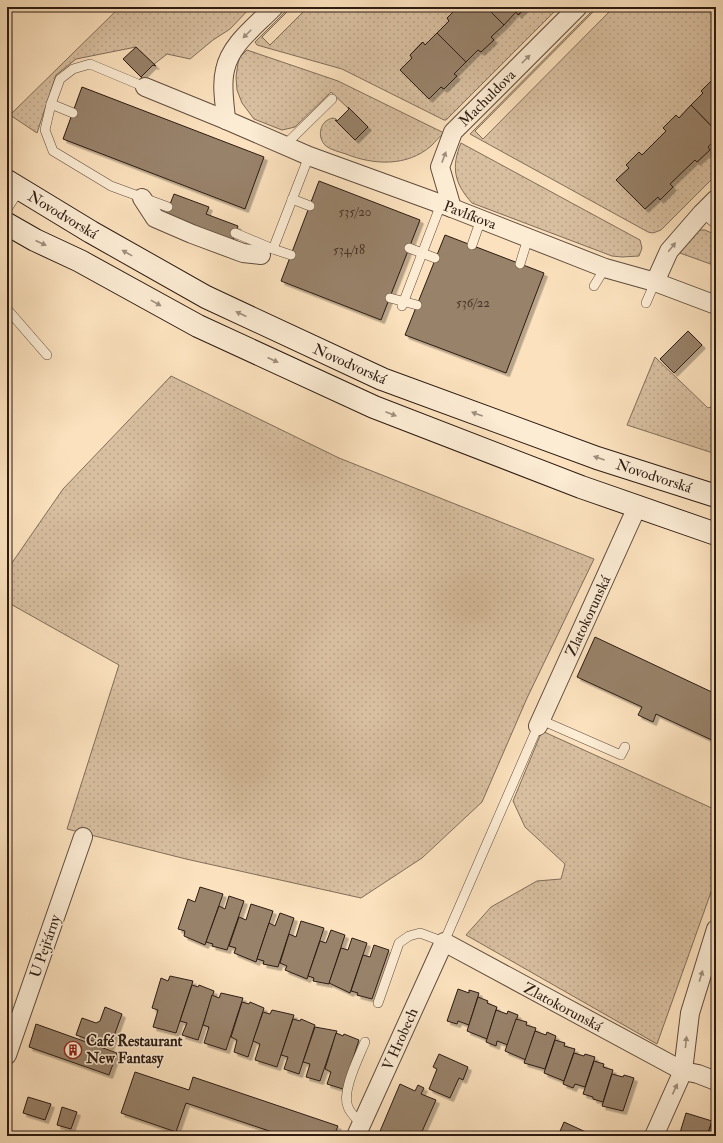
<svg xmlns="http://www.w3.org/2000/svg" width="723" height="1143" font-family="'IM FELL Double Pica',serif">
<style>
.green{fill:url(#green-dots);stroke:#826d59}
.building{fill:#98826b;stroke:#2d1b12;filter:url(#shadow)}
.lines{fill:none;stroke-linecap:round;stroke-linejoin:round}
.lane-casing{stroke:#604c3d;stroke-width:10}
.street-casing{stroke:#604c3d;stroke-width:20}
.secondary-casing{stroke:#2d1b12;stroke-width:24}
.lane{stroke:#fcecd4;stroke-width:9}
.street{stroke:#fcecd4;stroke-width:18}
.secondary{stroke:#fcecd4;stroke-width:22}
.oneway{fill:#9f8e7d}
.labels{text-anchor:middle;stroke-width:3;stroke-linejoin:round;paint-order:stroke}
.number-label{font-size:13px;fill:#483528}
.street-label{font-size:15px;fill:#2d1b12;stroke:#fcecd4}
.poi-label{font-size:15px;font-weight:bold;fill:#2d1b12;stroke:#fcecd4;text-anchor:start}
</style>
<defs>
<pattern id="green-dots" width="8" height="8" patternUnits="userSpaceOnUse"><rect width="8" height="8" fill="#d8bfa0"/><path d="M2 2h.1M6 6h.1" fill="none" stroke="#baa489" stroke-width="1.8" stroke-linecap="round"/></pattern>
<filter id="shadow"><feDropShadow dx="3.5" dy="3.5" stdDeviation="0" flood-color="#0004"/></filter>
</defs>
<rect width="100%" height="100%" fill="#fbe1bd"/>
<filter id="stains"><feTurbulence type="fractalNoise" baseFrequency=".005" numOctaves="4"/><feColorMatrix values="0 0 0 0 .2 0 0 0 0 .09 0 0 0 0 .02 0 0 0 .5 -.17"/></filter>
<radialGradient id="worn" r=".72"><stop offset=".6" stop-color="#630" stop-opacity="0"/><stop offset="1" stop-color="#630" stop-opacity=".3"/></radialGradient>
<g class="green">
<path d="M120,7H251L230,29L213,40L190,59L167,54L153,65L136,47L76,59L56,75L37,133L10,115Z"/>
<path d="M290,7H292L262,37L270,45L308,7H458L447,18L449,21L425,45L422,42L410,55L412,58L400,70L429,99L441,87L444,89L456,77L454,74L478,50L481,52L494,40L491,37L516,12L519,15L526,7H559L446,120H444L342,69L257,45L255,42Z"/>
<path d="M596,7H598L475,131L483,139L614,7H716V80L714,78L701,91L703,93L679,118L663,128L666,131L642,155L626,165L629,168L616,180L645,209L658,197L660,199L673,187L670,184L695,160L697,162L710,150L708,147L716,139V175L661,230L653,233L648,232L470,134Z"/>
<path d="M247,50L338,81L444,133C439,137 435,142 431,146C407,167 373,165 346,154C340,152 331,150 326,146C316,137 320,120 333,118L336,119L355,140L368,127L331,92L295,127L282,130L254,119L242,103L237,90L236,77L238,63L240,57Z"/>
<path d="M461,143L640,240L642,248L639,256L622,257L612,256L472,203C454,183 451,167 461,143Z"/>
<path d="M699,230H705L716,235V266L680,253L683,247Z"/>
<path d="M655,357L708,408L711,407L716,411V454L627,425Z"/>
<path d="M171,376L339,458L594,559L527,698L482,802L422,858L361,898L186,859L67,829L119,665L7,602V570L63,489Z"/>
<path d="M542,731L716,810V878L657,1044L466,935L491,907L537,881L561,879L565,864L525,827L513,801Z"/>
</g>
<g class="building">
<path d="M458,7H486L504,25L491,37L494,40L481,52L478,50L466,62L437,33L449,21L447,18Z"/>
<path d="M486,7H526L518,15L516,12L504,25Z"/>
<path d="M437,33L466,62L454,74L457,76L444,89L441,87L429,99L400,70L412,58L410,55L423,42L425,45Z"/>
<path d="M136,47L156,66L153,65L141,77L143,79L123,59Z"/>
<path d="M714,78L716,80V131L691,105L703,93L701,91Z"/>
<path d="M82,87L264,157L245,209L63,139Z"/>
<path d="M691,105L716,131V139L708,147L710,150L697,162L695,160L670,184L673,187L660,200L658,197L645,209L616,180L629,168L626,165L639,152L642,155L666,131L663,128L676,115L679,118Z"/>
<path d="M348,107L368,127L355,140L335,120L337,121L349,109Z"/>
<path d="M319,181L420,220L381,320L281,281Z"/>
<path d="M174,194L209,207L206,214L238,226L232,242L165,217Z"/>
<path d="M445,235L544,273L506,373L405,335Z"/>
<path d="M688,331L702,345L674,373L660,359Z"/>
<path d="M595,637L716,694V742L656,714L653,722L638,715L642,707L577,677Z"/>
<path d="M200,887L223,894L205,945L184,936L185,931L178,929L188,899L195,902Z"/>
<path d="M229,896L244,901L227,950L212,946L213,944L206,942L219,906L225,909Z"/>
<path d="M251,904L273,911L256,962L234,953L236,948L229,946L239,917L246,920Z"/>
<path d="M280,913L294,918L278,967L263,964L264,961L257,959L269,923L275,926Z"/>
<path d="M301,921L324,928L307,979L285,970L287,966L280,963L289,934L296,937Z"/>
<path d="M331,930L345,935L329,984L313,981L314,978L308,976L320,941L326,943Z"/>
<path d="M352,938L367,943L350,993L329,983L341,948L348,950Z"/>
<path d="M374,945L389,950L372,999L357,995L358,993L351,991L363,955L370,957Z"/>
<path d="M170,976L193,981L176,1033L153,1027L158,1010L152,1008L161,978L168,981Z"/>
<path d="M192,985L198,987L199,985L214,991L198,1040L182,1035L187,1023L180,1021Z"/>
<path d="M458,989L469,993V990L479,993L469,1025L458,1021L457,1024L447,1021Z"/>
<path d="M221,993L243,998L226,1050L204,1043L209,1027L203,1025L212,995L219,998Z"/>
<path d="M478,997L488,1001L487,1003L497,1007L487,1039L467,1031Z"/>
<path d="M242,1002L249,1004L250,1002L264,1008L248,1057L234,1052L237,1040L231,1037Z"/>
<path d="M105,1007L122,1014L110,1047L76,1035L82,1018L96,1023L100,1021Z"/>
<path d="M272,1010L294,1015L277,1067L255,1060L260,1044L253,1041L263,1012L270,1014Z"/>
<path d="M496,1010L507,1014L508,1011L518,1015L508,1045L497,1041L496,1046L486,1042Z"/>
<path d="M293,1019L300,1021L301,1019L315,1025L299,1074L284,1069L288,1057L281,1055Z"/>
<path d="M516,1019L527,1022L526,1025L536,1028L526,1060L505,1051Z"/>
<path d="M36,1024L117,1053L109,1075L29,1047Z"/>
<path d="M315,1027L337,1031L320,1081L306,1077L310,1064L303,1062Z"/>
<path d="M535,1031L546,1035L547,1032L556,1036L545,1069L524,1063Z"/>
<path d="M336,1033L343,1036L344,1034L359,1040L343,1089L327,1084L331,1072L325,1069Z"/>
<path d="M555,1040L565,1043L564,1046L575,1049L564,1081L544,1073Z"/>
<path d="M574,1053L584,1056L585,1054L595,1057L585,1087L575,1084L573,1088L563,1084Z"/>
<path d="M439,1054L468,1067L463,1080L459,1078L450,1098L429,1089L437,1069L433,1067Z"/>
<path d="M594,1061L604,1064L603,1067L613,1070L603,1102L593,1099V1097L583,1094Z"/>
<path d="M135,1072L189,1090L193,1077L338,1126L334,1136H284L186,1103L176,1132L121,1113Z"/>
<path d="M612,1074L623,1077L624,1075L634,1078L623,1111L602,1106Z"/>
<path d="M400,1084L415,1091L418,1085L424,1088L421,1094L436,1100L420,1136H378Z"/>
<path d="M28,1097L51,1104L45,1120L23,1113Z"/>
<path d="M62,1107L77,1112L71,1129L57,1125Z"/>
<path d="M686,1113L712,1121L707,1136H679Z"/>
<path d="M564,1122L588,1133L587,1136H558Z"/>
<path d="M711,1124L716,1125V1136H707Z"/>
</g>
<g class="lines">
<defs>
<g id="lane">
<path d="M145,87L90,64L73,69L60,79L51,104L45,130L53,151L111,186L168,207"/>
<path d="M51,104L73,113"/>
<path d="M285,145L332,99"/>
<path d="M292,199L310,206"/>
<path d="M7,209L20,189"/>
<path d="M702,213L716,224"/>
<path d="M235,233L273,249L309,156"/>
<path d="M472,245L481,219"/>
<path d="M409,248L435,258"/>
<path d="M273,249L291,255"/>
<path d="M520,264L528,238"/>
<path d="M594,286L605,268"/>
<path d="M390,298L417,305"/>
<path d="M646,303L655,282"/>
<path d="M402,306L441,204"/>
<path d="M7,309L47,355"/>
<path d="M541,720L621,755L625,747"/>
<path d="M378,1003L399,943L409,936L420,933L444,942L538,726"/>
<path d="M361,1124C357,1119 350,1113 348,1107C341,1092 359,1057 365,1042"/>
</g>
<g id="street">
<path d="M145,87L226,120L309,156L452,208L605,268L655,282L716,305"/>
<path d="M226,120C225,104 221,86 225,70C230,44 257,25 274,7"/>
<path d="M142,198L155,218L192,234L243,253L261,255"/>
<path d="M452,208L440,167L453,132L578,7"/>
<path d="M655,282L669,251L702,213L716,199"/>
<path d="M538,726L637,507"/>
<path d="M7,1055L83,837"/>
<path d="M356,1136L444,942L683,1071L698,1074L716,1081"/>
<path d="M654,1136L683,1071L690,1013L716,929"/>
</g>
<g id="secondary">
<path d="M7,181L91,232L206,297L382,379L597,458L716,496"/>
<path d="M7,224L35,240L80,261L198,326L374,407L581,487L716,534"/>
</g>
</defs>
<use href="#lane" class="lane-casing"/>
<use href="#street" class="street-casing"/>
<use href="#secondary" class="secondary-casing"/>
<use href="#lane" class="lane"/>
<use href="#street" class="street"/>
<use href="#secondary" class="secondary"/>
</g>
<defs><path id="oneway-solid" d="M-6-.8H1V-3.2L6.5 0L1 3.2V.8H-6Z"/></defs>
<g class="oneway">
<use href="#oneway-solid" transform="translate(247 34) rotate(135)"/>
<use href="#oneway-solid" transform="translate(526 59) rotate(-45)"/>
<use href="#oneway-solid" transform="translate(444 157) rotate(-70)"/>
<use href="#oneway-solid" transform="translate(41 243) rotate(24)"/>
<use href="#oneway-solid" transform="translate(672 247) rotate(-51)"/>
<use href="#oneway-solid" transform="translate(127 253) rotate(-151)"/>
<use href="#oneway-solid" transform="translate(156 303) rotate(29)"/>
<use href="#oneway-solid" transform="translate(241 314) rotate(-155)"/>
<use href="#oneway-solid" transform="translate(273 360) rotate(25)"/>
<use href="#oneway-solid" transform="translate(391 414) rotate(21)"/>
<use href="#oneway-solid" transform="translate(477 414) rotate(-160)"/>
<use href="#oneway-solid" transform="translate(599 458) rotate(-161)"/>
<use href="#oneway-solid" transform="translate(701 976) rotate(-73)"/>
<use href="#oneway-solid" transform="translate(686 1042) rotate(-84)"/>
<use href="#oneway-solid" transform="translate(675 1089) rotate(-65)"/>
</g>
<defs>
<symbol id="building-ring" viewBox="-11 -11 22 22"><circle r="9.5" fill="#fcecd4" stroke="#8f2418" stroke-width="1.5"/><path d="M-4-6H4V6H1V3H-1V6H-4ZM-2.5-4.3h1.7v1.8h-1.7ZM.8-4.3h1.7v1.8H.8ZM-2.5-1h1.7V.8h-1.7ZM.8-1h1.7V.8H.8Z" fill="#8f2418"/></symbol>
</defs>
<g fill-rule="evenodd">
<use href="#building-ring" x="63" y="1040" width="20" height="20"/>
</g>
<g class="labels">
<g class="number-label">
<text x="355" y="216">535/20</text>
<text x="349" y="254">534/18</text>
<text x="473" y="307">536/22</text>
</g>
<g class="street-label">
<text transform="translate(487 98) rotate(-45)" y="5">Machuldova</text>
<text transform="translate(63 215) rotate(31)" y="5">Novodvorská</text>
<text transform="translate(470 215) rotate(21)" y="5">Pavlíkova</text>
<text transform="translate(350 364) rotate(24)" y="5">Novodvorská</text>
<text transform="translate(654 476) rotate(18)" y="5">Novodvorská</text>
<text transform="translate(588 616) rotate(-65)" y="5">Zlatokorunská</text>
<text transform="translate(45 946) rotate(-71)" y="5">U Pejřárny</text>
<text transform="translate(563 1007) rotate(28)" y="5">Zlatokorunská</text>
<text transform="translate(400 1039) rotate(-66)" y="5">V Hrobech</text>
</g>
<g class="poi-label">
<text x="86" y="1046">Café Restaurant<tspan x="86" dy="17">New Fantasy</tspan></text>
</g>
</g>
<rect width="723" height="1143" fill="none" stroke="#fbe1bd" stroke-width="24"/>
<rect x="8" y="8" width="707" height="1127" fill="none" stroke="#2d1b12" stroke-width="2"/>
<rect x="12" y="12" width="699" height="1119" fill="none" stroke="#2d1b12"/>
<rect width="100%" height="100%" filter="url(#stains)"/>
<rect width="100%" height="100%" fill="url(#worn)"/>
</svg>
